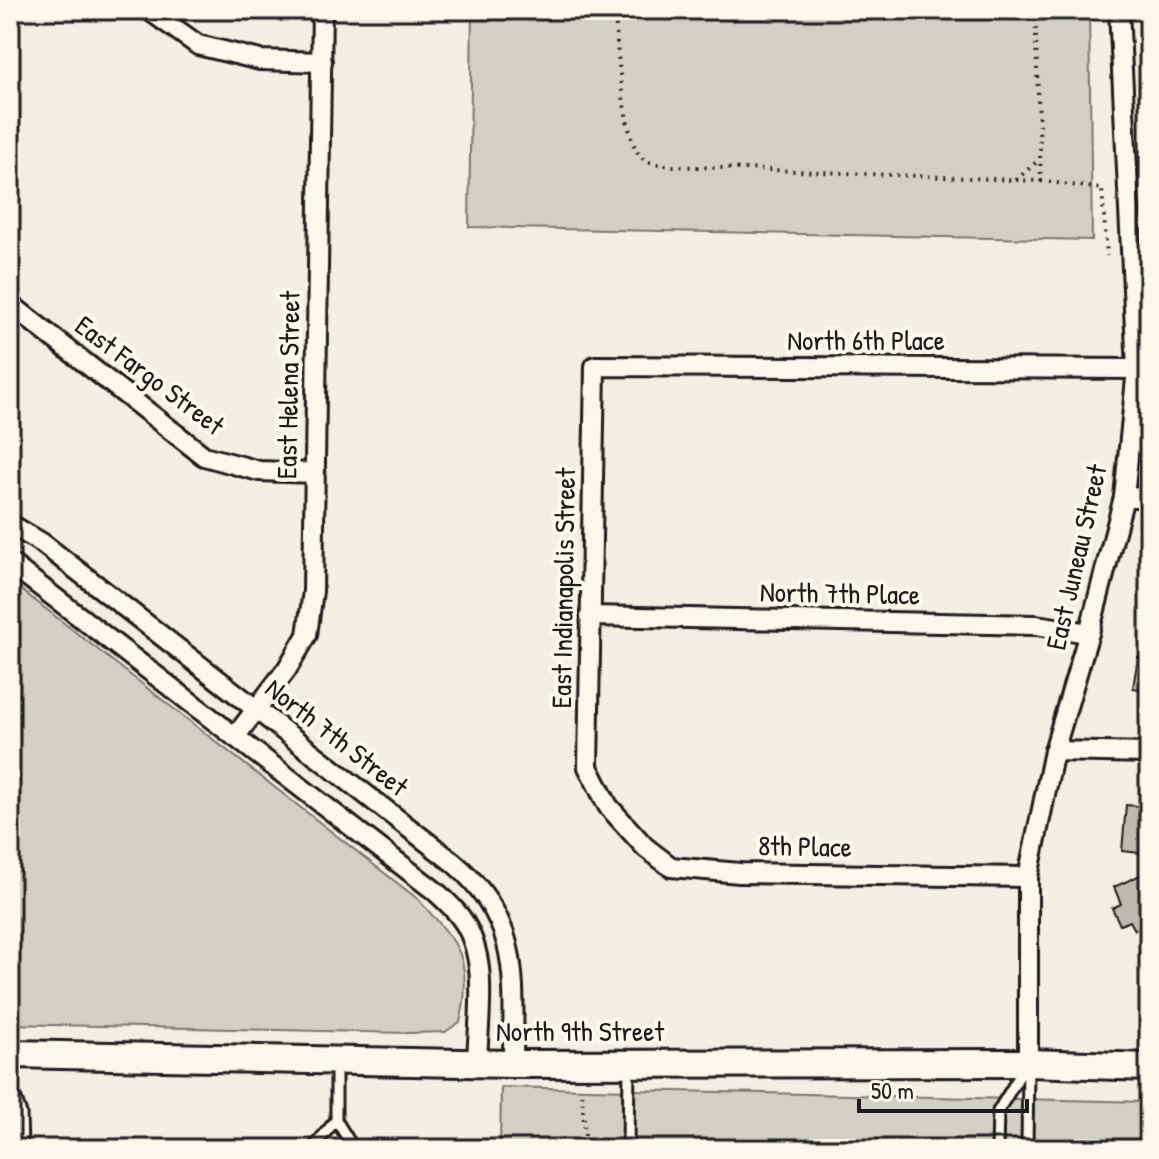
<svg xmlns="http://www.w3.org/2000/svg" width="1159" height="1159" font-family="'Patrick Hand',sans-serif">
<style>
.green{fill:#d2cfc6;stroke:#777671;stroke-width:2}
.building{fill:#bdbab1;stroke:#1c1c1c;stroke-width:2}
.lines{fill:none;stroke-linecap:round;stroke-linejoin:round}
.lane-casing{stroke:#1c1c1c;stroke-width:15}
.street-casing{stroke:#1c1c1c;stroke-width:24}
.secondary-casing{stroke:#1c1c1c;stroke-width:32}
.path{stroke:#1c1c1c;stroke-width:4;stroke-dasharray:2 6;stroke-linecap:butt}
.lane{stroke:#fbf7ec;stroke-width:9}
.street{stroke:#fbf7ec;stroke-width:18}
.secondary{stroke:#fbf7ec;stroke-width:26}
.labels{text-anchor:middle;stroke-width:8;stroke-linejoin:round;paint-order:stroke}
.street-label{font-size:28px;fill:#1c1c1c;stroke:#fbf7ec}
</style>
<rect width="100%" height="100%" fill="#f2eee4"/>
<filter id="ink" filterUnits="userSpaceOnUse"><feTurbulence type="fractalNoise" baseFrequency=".0125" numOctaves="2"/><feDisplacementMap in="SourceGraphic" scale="16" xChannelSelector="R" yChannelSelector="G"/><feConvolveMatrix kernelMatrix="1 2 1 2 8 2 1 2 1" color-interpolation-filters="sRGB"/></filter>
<g filter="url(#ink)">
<g class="green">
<path d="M472,10H1089L1092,240L469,227Z"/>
<path d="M10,581L419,900C431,915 447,929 456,946C468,966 466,1000 460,1022L445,1032L408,1033L10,1024Z"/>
<path d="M501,1087L1149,1102V1149H500Z"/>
</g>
<g class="building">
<path d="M1138,657L1149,659V700L1145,699L1146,690L1133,688Z"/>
<path d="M1126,805L1149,807V854L1122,851Z"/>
<path d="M1149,871V924L1135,930L1130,921L1120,925L1112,908L1121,904L1114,887Z"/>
</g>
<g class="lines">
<defs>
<g id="lane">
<path d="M11,1057L12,1088L21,1114L22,1149"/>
<path d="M336,1120L354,1149"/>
<path d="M312,1149L336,1120V1065"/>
<path d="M628,1149L629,1064"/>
<path d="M997,1149L998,1111L1026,1065"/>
<path d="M1027,1149L1028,1064"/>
</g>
<g id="street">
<path d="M149,10L198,45L260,60L322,62"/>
<path d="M10,304L204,456L259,471L314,473"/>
<path d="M1124,497H1149"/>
<path d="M10,524L42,543L454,863C523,922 513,981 513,1064"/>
<path d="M10,563L435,891C444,899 454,908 461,918C490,957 478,1017 477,1063"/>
<path d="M590,616L1036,625L1089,633"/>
<path d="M235,737L287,669L307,635L313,591L322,10"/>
<path d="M1054,751L1149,753"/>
<path d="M1028,877L740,873L671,867L645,847L608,806L588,767L595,366L1137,369"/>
<path d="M1028,1063V877L1054,751L1089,633L1124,497L1137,369L1119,10"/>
</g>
<path id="secondary" d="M10,1054L513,1064L1028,1063L1149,1067"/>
</defs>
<use href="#lane" class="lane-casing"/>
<use href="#street" class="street-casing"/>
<use href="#secondary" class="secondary-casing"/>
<g class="path">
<path d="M615,10C616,40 623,130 638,153C645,165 660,164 672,166L1041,181L1035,10"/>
<path d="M1016,180L1040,159"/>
<path d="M1041,181L1102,189L1107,256"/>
<path d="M582,1094L586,1149"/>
</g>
<use href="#lane" class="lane"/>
<use href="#street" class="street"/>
<use href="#secondary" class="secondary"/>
</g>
</g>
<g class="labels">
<g class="street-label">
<text x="866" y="350">North 6th Place</text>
<text transform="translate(150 375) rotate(37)" y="10">East Fargo Street</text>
<text transform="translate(288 385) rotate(-89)" y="10">East Helena Street</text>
<text transform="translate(1076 557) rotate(-77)" y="10">East Juneau Street</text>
<text transform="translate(563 588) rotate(-89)" y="10">East Indianapolis Street</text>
<text transform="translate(840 593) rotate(1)" y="10">North 7th Place</text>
<text transform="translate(337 737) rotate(38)" y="10">North 7th Street</text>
<text transform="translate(805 846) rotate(1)" y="10">8th Place</text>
<text x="580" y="1041">North 9th Street</text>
</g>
</g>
<rect width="1159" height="1159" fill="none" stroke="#fbf7ec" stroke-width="40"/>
<rect x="20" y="20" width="1119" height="1119" fill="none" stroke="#1c1c1c" stroke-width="3" filter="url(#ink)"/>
<path d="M859 1099v12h168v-12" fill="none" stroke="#1c1c1c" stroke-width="4"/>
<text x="871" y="1099" font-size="24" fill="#1c1c1c" stroke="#fbf7ec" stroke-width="6" paint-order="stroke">50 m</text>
</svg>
